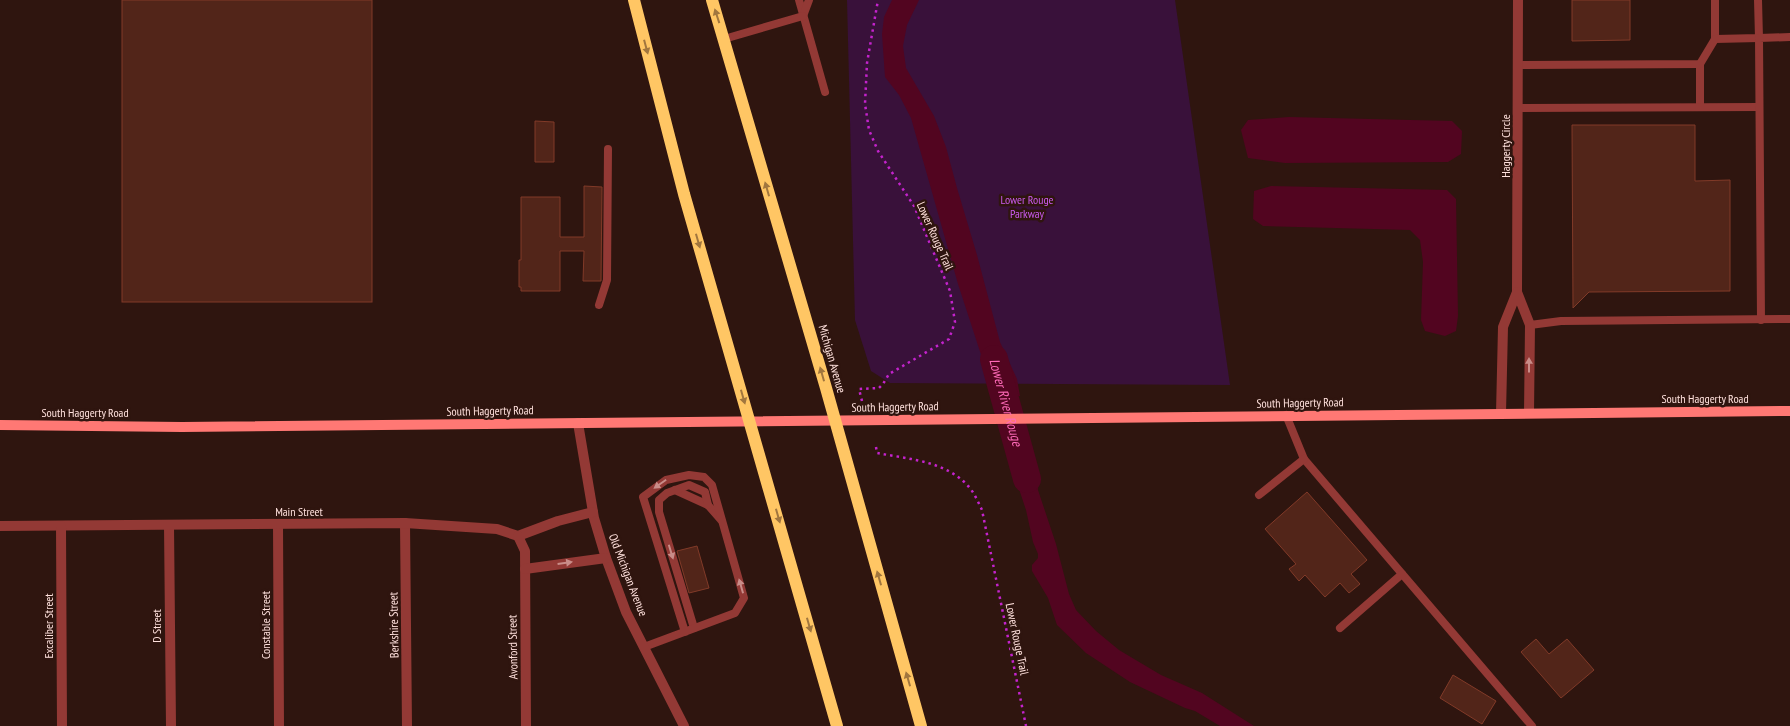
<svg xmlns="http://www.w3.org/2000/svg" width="1790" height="726" font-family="'PT Sans Narrow',sans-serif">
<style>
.green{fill:#39113a}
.water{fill:#520520}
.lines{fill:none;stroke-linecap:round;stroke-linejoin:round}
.river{stroke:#520520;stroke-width:28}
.building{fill:#522519;stroke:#813a28}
.path{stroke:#c423cd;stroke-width:2.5;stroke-dasharray:2.5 4;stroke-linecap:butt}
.lane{stroke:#933935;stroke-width:8}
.street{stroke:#933935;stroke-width:10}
.secondary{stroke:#ff7874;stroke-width:10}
.primary{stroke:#ffc664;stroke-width:12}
.oneway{fill:#a1763e}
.oneway2{fill:#c98d89}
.labels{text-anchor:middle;stroke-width:5;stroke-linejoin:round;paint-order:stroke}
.street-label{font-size:12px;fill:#ffe1dd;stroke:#2f150f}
.park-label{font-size:12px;fill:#ca5aee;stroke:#2f150f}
.water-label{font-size:14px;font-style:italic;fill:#ff6bb9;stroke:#2f150f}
</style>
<rect width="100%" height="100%" fill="#2f150f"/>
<path class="green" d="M847,0H1175L1230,385L890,383L871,371L855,320Z"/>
<g class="water">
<path d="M892,0H919L907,25L903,46L906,68L934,116L946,147L957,188L977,255L1000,342L1017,379L1020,396L991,395L986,370L958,284L911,118L899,95L885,77L882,34L884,17Z"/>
<path d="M1289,117L1452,121L1462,131L1461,154L1448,162L1285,163L1248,158L1241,130L1248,120Z"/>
<path d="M1271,186L1447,190L1456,199L1458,316L1456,331L1445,336L1425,331L1421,320L1423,262L1420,240L1410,230L1263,226L1253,219L1254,191Z"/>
<path d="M1004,444L1032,445L1036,463L1038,490L1056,544L1069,594L1076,610L1096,631L1119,650L1161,675L1202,693L1254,726H1220L1195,711L1185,708L1130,682L1086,653L1057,625L1048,598L1032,571V565L1038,558V554L1033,542L1026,510Z"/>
</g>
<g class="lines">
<path class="river" id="s1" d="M994,359L1027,479"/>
</g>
<g class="building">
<rect x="122" y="0" width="250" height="302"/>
<path d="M1572,0H1630V40L1572,41Z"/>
<path d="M535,121L554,122V162H535Z"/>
<path d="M1572,125H1695V181L1730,180V291L1589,292L1573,308Z"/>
<path d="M584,186L602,187L601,281H583L584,251H560V291H521V287H519V260H521V197H560V237H584Z"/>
<path d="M1307,492L1367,560L1351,574L1360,584L1349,593L1340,583L1325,597L1305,575L1299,581L1289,569L1296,564L1265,529Z"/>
<path d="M697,546L709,588L689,593L677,551Z"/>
<path d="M1536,639L1549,654L1567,639L1594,670L1561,698L1521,652Z"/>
<path d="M1453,675L1496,701L1482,724L1440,698Z"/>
</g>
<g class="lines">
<g class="path">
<path d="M862,401L859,389L879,388L883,384L889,374L949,339L955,322L950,291L914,206L878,151L869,130L865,104L867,63L878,0"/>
<path d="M876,447L877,453C908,459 946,461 968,486C974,492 978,502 982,510L1026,726"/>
</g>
<g class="lane">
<path d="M799,0L825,92"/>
<path d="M1715,0V39"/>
<path d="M803,16L809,0"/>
<path d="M724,39L803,16"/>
<path d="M1700,64V107"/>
<path d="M1518,65L1700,64L1715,39L1759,38L1758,0"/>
<path d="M1518,108L1759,107"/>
<path d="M599,305L607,280L608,149"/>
<path d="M1761,320L1759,38L1790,37"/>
<path d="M1530,325L1561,321L1790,319"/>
<path d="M1286,415L1304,459L1532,726"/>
<path d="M675,490L708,505L721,520"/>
<path d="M1259,495L1304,459"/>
<path d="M694,628L659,512V500L667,493L689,485L705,492L708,505"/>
<path d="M1340,628L1402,574"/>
<path d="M644,647L735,613L744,598L712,485L704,477L689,475L666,480L643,497L685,632"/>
</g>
<g class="street">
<path d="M1517,292L1518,0"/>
<path d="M1501,413L1503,327L1517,292L1530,325L1529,413"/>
<path d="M578,423L594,518L606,558L626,612L684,726"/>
<path d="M405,523L407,726"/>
<path d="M278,524L279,726"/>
<path d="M169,525L171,726"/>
<path d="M0,526L405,523L497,529L518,536L558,521L593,512"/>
<path d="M61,526L62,726"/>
<path d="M518,536L525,551L526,726"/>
<path d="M525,569L606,558"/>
</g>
<path class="secondary" d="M0,425L182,427L1790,411"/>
<g class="primary">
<path d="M634,0L684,194L837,726"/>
<path d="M712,0L826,388L921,726"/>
</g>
</g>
<defs><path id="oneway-solid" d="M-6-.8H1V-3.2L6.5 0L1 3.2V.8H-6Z" transform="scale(1.25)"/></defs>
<g class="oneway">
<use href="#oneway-solid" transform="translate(717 16) rotate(-108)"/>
<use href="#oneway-solid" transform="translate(646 47) rotate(75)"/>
<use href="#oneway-solid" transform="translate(767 189) rotate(-106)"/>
<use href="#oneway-solid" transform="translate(698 241) rotate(74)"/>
<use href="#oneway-solid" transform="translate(822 374) rotate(-106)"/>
<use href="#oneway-solid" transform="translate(743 397) rotate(74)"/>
<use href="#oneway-solid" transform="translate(778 516) rotate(74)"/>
<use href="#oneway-solid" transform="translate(879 578) rotate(-106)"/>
<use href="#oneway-solid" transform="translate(809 625) rotate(74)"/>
<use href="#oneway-solid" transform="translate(908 679) rotate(-106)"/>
</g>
<g class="oneway2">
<use href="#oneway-solid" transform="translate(1529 365) rotate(-90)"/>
<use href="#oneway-solid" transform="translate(660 484) rotate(145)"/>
<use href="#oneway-solid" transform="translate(671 552) rotate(73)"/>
<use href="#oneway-solid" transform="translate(565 563) rotate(-8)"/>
<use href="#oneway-solid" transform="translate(741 586) rotate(-106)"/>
</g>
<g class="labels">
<g class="street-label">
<text transform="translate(1506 146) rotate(-90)" y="4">Haggerty Circle</text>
<text transform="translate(935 236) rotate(66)" y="4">Lower Rouge Trail</text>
<text transform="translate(832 359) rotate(74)" y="4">Michigan Avenue</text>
<text x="1705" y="403">South Haggerty Road</text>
<text transform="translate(1300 403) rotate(-1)" y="4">South Haggerty Road</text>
<text transform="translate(895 407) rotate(-1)" y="4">South Haggerty Road</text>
<text transform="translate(490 411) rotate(-1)" y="4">South Haggerty Road</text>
<text x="85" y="417">South Haggerty Road</text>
<text x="299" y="516">Main Street</text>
<text transform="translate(628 575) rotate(69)" y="4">Old Michigan Avenue</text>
<text transform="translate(266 625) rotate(-90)" y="4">Constable Street</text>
<text transform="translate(394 625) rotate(-91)" y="4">Berkshire Street</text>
<text transform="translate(49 626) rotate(-90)" y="4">Excaliber Street</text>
<text transform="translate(157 626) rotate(-90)" y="4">D Street</text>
<text transform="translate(1017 639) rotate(78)" y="4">Lower Rouge Trail</text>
<text transform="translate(513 647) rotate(-91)" y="4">Avonford Street</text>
</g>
<g class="park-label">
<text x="1027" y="204">Lower Rouge<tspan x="1027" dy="14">Parkway</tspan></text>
</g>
<g class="water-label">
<text dy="5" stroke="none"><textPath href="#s1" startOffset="45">Lower River Rouge</textPath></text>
</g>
</g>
</svg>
